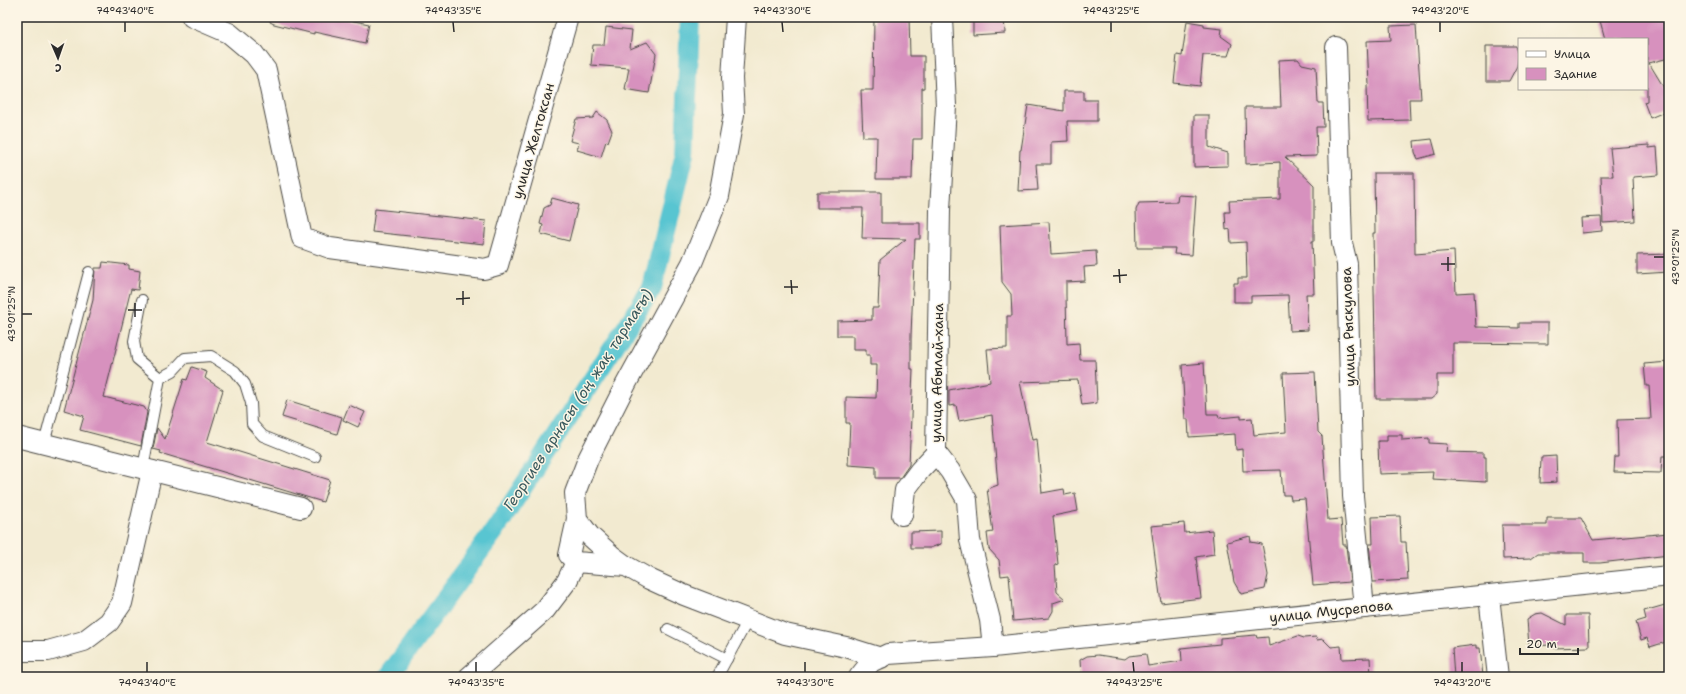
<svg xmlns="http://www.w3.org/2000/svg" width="1686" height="694" font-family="'Shantell Sans',sans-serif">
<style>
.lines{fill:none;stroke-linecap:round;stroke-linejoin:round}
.canal{stroke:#59c5d1;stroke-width:20}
.building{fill:#d791be}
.lane-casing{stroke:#494844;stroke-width:12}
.street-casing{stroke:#494844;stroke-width:22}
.lane{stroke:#fff;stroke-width:10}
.street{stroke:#fff;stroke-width:20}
.ticks{fill:none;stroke:#2b2b2b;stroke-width:1.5}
.labels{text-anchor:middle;stroke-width:3;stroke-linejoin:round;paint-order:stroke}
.street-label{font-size:14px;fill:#2b2b2b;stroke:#fcf5e5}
.water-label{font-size:15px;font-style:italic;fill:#39595d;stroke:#fcf5e5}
.neatline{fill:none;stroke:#2b2b2b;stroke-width:1.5}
.ticks-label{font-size:10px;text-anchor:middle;fill:#2b2b2b}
</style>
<rect width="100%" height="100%" fill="#fcf5e5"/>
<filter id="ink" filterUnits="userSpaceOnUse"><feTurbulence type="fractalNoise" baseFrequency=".025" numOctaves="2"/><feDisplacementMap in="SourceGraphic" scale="8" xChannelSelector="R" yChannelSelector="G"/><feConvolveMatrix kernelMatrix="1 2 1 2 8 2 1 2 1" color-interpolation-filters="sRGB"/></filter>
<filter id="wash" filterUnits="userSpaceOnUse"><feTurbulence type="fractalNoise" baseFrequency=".012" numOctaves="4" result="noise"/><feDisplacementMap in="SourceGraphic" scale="16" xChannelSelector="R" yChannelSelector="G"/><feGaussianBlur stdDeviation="0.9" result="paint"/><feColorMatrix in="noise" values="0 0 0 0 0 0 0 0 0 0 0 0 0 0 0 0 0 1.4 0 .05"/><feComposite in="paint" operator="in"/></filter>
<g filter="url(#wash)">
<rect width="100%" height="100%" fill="#f2ead0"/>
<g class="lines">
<path class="canal" d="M388,677L495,530L652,288L685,153L690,17"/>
</g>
<g id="blocks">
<g class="building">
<path d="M270,17H334L369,24L365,43L314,32V34L274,24L270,22Z"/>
<path d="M874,17H909L910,56H924V88H922V139H913L912,179H876L877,137H863L861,90H873Z"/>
<path d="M973,17H1004L1005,33L973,35Z"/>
<path d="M1599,17H1669V58L1649,63L1669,96V110L1650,118L1644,102L1647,101V39H1605Z"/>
<path d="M1187,21L1204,24V27L1222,29L1221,36L1232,44L1228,56L1203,55L1200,86L1174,83L1177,55L1182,56Z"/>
<path d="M1416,25L1421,99H1409L1410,120L1368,121L1367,85H1369L1367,41L1391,40L1390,26Z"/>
<path d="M606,27L632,30L630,49L647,42L656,54L649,93L625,89L629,68L591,65L593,45H604Z"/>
<path d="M1486,46H1516L1519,55L1517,66L1509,81H1486Z"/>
<path d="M1298,59L1302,64L1316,67L1318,103H1323L1324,127H1316L1317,156L1285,157L1314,185V241H1312L1314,294H1306L1308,330L1290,331L1288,295L1251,296V302H1234V283H1238V278H1247L1246,242L1231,243L1230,229L1226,230L1225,212H1230L1229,201L1280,199V162L1246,164L1245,107H1281L1279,60Z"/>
<path d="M1064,91H1084V100H1097V121H1067L1068,141L1051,142V164H1036L1038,190L1018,191L1020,150H1021L1028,105L1064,111Z"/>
<path d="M597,112L607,120L612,131L608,142L606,141L601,157L577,150L579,143L570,141L576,119L593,118Z"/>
<path d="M1194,115H1209V147L1228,153V166L1194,167Z"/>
<path d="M1432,139L1436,154L1418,159L1415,152L1414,141Z"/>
<path d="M1649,145V148L1657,147L1659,175L1633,177L1635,221L1603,223L1601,176H1613L1610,148Z"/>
<path d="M1374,173H1414L1415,254L1454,251L1456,293L1474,292L1476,327L1519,328V323H1548V344L1453,343V375H1437V394L1431,399H1376L1373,233H1375Z"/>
<path d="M817,192H881V223H920V239H915L911,335V369H913L909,465L900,478H876V467L848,465L850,423H846V397L876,398L877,365H870V355H866V350H853V336H837V321L872,320V308H878L880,260L906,239L862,238L863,208H817Z"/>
<path d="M1178,195L1196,196L1192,255L1174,254L1175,248H1137L1136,210L1139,203L1177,202Z"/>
<path d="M552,198L578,205L569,241L541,234L543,225L540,224L544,208L550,205Z"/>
<path d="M375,209L486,221L484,244L372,232Z"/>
<path d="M1601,217L1602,231L1582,233L1581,218Z"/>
<path d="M1049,222L1051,254L1096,251L1097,266L1084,267L1085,281L1066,282V295L1067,344L1079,343L1080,360H1095L1097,403L1082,405L1078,380L1020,382L1032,440L1037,439L1042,493L1064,489L1065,495L1075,493L1078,511L1053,516L1058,564L1055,565L1057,592L1065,599L1053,603V611L1049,618L1013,621L1009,575L1001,576L999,560L989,549L987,533L993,532L987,489L998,485L992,415L959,421L956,405L949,406V390L990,382L987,349L1007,348V316H1012L1011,294L1002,282L1000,225Z"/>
<path d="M1669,254V272L1637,274V255Z"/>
<path d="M103,262L129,265V269L140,271L138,290L131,289L104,397L144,407L147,412L141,446L80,430L84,416L64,410L93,300L95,268H102Z"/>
<path d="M1669,362V456H1662L1661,473L1614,472L1615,457H1618L1617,420L1651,419L1649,386H1646L1644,364Z"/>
<path d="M1204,363L1207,414H1218L1219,418L1241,416V419L1252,418L1254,435L1286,432L1283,373L1315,372L1318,432L1322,436L1328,520L1341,519L1343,545H1346L1350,582L1313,585L1305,499L1291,500L1290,495H1283L1281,470L1243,471L1242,449L1236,450L1235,434L1189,437L1188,419H1185L1182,365Z"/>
<path d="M192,367L207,372L205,378L223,390L207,442L330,480L323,502L160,453L161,451L153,449L157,428L165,439L184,379L187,380Z"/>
<path d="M287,400L342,417L337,434L282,417Z"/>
<path d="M349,405L365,412L358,427L343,420Z"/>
<path d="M1387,435H1402V440L1429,438V443L1447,444L1446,452L1484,453V457H1486V482L1432,479L1433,472L1379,474L1378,441H1387Z"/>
<path d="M1556,456L1557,482L1540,483L1541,457Z"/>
<path d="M1400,516L1401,542H1406L1408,580L1373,582L1369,544H1373L1372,517Z"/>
<path d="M1547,518H1581L1593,540L1669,533V555L1600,563H1584V553H1538L1531,558L1503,559L1502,525H1547Z"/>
<path d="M1184,523L1185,533L1212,530L1214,554L1196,557L1201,598L1161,603L1151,526Z"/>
<path d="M941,531V544L930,548H911V532Z"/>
<path d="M1250,536L1251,542L1262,544L1268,575L1265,589L1241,594L1234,582L1227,542Z"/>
<path d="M1665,605L1669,618V641L1650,647L1647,638L1641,640L1636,622L1646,619L1644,611Z"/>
<path d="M1542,613L1566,625V615H1588L1589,647L1552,648V645L1529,646L1527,619L1535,614Z"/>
<path d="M1256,635L1257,638L1268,637L1269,646L1298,636L1304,638L1316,637L1317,640L1323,639L1331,647L1341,646L1342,659L1370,658L1371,677H1081L1080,660L1087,656L1098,655L1125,659L1129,656L1146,654L1148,666L1182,661L1181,648L1220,644V638Z"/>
<path d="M1476,645V648H1480L1483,676L1454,677L1452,648Z"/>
</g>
</g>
</g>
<g filter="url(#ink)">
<use href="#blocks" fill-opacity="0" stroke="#494844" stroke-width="1"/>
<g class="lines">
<defs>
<g id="lane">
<path d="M142,300L134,341L137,359L160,378L143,468"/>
<path d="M160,378L173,371L185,358L211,356L235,371L245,384L251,403L252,424L263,436L315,457"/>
<path d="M44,444L89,272"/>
<path d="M668,629L727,659"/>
<path d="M717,677L748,620"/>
</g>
<g id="street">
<path d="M192,17L229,33L254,54L266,70L302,238L330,248L484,269L498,265L568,17"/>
<path d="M942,17L946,106L940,210L936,453L950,471L967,500L970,540L990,620L993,647"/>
<path d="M1336,47L1342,243L1347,264L1353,496L1364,608"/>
<path d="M17,437L301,508"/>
<path d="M902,515L905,490L920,470L936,453"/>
<path d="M577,519L569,555L576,562L626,566L649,579L684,595L785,634L846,647L881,658"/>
<path d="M626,566L611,555L590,536L577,519L575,493L588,459L626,384L692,263L719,196L734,114L732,78L736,17"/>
<path d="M1489,596L1498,677"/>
<path d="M17,651H48L84,641L109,622L122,603L152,471"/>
<path d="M469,677L545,610L567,581L576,562"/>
<path d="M859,677L871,662L888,654L993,647L1669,576"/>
</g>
</defs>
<use href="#lane" class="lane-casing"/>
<use href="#street" class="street-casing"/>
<use href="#lane" class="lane"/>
<use href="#street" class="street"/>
</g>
</g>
<path class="ticks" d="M125,22V32M453,22L454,32M782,22L783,32M1111,22V32M1440,22V32M1448,257V271M1654,257H1664M1441,264H1455M1119,269L1120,283M1113,276L1127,275M791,280L792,294M784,287H798M463,291V305M456,299L470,298M135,303V317M128,310H142M22,314H32M147,662V672M476,662V672M805,662V672M1133,662L1134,672M1462,662V672"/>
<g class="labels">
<g class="street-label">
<text transform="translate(533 141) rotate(-74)" y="5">улица Желтоксан</text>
<text transform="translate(1348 327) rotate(-92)" y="5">улица Рыскулова</text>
<text transform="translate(937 373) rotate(-89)" y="5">улица Абылай-хана</text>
<text transform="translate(1331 611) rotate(-6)" y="5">улица Мусрепова</text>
</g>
<g class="water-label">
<text transform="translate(578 400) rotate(-57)" y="5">Георгиев арнасы (оң жақ тармағы)</text>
</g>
</g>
<rect width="1686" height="694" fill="none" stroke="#fcf5e5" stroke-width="44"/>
<rect x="1518" y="38" width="130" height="52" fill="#fcf5e5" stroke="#a8a49b"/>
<rect x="1526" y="51" width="20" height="6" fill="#ffffff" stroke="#a8a49b"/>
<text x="1554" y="58" font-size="12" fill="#2b2b2b">Улица</text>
<rect x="1526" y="68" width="20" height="12" fill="#d791be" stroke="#a8a49b"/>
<text x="1554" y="78" font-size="12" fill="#2b2b2b">Здание</text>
<g transform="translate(58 58) rotate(178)" stroke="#fcf5e5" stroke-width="3" paint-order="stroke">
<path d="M0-3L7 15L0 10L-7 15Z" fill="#2b2b2b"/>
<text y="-6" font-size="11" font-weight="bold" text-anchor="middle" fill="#2b2b2b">С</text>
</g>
<path d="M1520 648v6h58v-6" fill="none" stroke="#2b2b2b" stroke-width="2"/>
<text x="1526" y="648" font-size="12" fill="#2b2b2b" stroke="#fcf5e5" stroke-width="3" paint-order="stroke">20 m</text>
<rect x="22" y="22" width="1642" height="650" class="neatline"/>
<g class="ticks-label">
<text x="125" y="14">74°43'40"E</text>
<text x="453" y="14">74°43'35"E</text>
<text x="782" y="14">74°43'30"E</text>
<text x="1111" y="14">74°43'25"E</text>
<text x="1440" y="14">74°43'20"E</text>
<text transform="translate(1675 257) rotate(-90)" y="4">43°01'25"N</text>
<text transform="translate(11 314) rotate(-90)" y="4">43°01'25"N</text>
<text x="147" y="686">74°43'40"E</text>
<text x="476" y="686">74°43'35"E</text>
<text x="805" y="686">74°43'30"E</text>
<text x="1134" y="686">74°43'25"E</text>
<text x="1462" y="686">74°43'20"E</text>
</g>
</svg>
